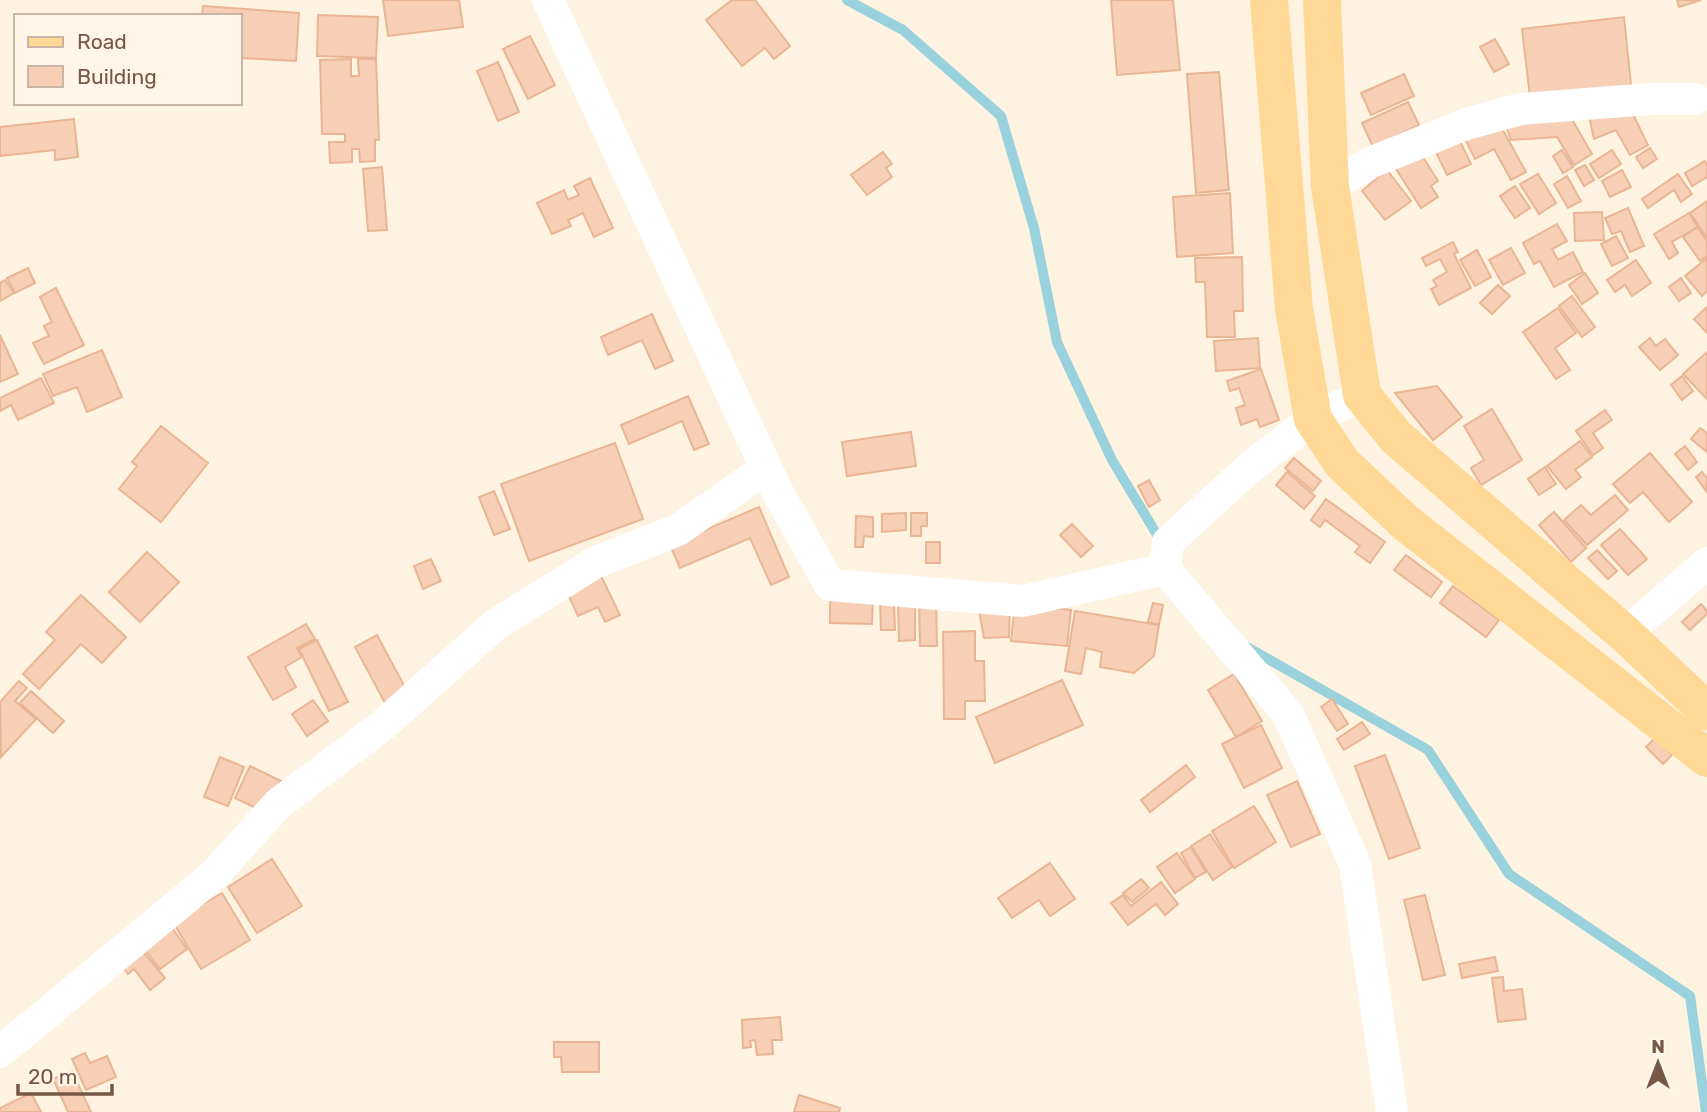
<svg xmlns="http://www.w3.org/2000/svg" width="1707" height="1112" font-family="Rubik,sans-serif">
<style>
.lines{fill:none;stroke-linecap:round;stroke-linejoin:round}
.stream{stroke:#99d1dc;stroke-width:10}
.building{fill:#f6cfb6;stroke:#eab595;stroke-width:2}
.minor{stroke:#fff;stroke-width:32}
.major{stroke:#ffd896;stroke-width:38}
</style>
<rect width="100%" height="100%" fill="#fef3e0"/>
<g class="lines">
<g class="stream">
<path d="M847,0L903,30L1001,116L1034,228L1057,342L1112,460L1162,543"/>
<path d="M1247,647L1428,750L1509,874L1690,996L1706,1112"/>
</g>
</g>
<g class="building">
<path d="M383,0H459L463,27L388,36Z"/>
<path d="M732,0H755L790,46L774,59L765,48L742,66L706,20Z"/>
<path d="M1111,0H1173L1180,70L1117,75Z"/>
<path d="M1677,0H1701L1679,7Z"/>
<path d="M203,6L299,13L296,61L240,58V16H202Z"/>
<path d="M318,15L378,17L376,58L317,56Z"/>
<path d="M1624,17L1631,85L1530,97L1522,29Z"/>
<path d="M530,36L555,85L528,99L503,49Z"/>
<path d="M1495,39L1509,64L1494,72L1480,47Z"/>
<path d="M351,59V76H359L358,59H376L379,140H375V161L360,162L359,149H352V162L330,163L329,142H345V134H322L320,60Z"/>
<path d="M498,62L519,112L498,121L477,71Z"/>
<path d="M1219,72L1229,190L1196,193L1187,74Z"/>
<path d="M1404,74L1414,96L1371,115L1361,93Z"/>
<path d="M1408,102L1419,125L1373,147L1362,123Z"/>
<path d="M1630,108L1648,145L1630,155L1616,130L1594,139L1588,112Z"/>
<path d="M1570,116L1592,154L1574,165L1557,137L1511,140L1503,117Z"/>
<path d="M74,119L78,157L55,160V150L0,156V127Z"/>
<path d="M1498,121L1526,172L1511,180L1494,149L1475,159L1465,139Z"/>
<path d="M1458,137L1471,164L1447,175L1434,148Z"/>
<path d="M1650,148L1657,159L1643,168L1636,157Z"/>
<path d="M1562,150L1573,167L1563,173L1553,156Z"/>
<path d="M1612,150L1621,164L1599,178L1590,164Z"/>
<path d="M883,152L892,164L886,168L892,177L867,195L851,175Z"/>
<path d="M1421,154L1438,181L1431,186L1438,197L1421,208L1396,169Z"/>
<path d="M1705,161L1707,165V177L1692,186L1685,173Z"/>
<path d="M1585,165L1594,180L1584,186L1575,170Z"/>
<path d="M382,167L387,230L368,231L363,169Z"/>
<path d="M1387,170L1411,201L1385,220L1362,191Z"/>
<path d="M1622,170L1631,187L1610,197L1602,181Z"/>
<path d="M1538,174L1556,203L1539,214L1520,184Z"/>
<path d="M1678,174L1692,194L1681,202L1674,190L1648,208L1642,199Z"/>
<path d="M1567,176L1581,201L1568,208L1554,184Z"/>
<path d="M590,178L613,228L594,237L583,213L568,220L571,226L552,234L537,203L564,190L568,200L579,195L574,186Z"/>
<path d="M1515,186L1530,208L1515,218L1500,196Z"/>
<path d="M1230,193L1233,253L1177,257L1173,197Z"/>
<path d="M1707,201V238L1690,213Z"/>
<path d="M1628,208L1644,246L1630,252L1621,231L1612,234L1605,218Z"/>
<path d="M1602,212L1604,240L1575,241L1574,213Z"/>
<path d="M1689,213L1698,227L1672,242L1678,253L1669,259L1654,234Z"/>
<path d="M1557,224L1567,241L1552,249L1558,260L1573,252L1583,272L1554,287L1540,261L1534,264L1523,243Z"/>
<path d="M1697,227L1707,241V256L1700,261L1683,237Z"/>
<path d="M1616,236L1628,258L1612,266L1601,244Z"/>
<path d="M1453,242L1458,252L1454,254L1471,288L1439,305L1431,289L1437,286L1433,280L1447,272L1440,259L1426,266L1422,258Z"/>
<path d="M1511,248L1525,273L1503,285L1489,260Z"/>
<path d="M1477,250L1491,277L1475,286L1460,260Z"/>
<path d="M1242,257L1243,311H1234L1235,337H1207L1205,282H1196L1195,258Z"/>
<path d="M1707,258V291L1702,296L1685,276Z"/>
<path d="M1636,260L1651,283L1632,296L1625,285L1615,292L1607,280Z"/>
<path d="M28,268L35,283L15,293L7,278Z"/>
<path d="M1585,273L1598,293L1582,304L1569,285Z"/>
<path d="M1681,278L1691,293L1679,301L1669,287Z"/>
<path d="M5,280L14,293L0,301V283Z"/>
<path d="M1498,285L1510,296L1492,314L1480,303Z"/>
<path d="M56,288L84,345L44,364L33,343L49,336L44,326L52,322L40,297Z"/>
<path d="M1572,296L1595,327L1582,337L1559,306Z"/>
<path d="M1707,307V333L1694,319Z"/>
<path d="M1558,308L1576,333L1555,348L1570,370L1556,379L1523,332Z"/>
<path d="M652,314L673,361L655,369L642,340L608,355L601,337Z"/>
<path d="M0,335L18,374L0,382Z"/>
<path d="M1258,338L1260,368L1216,371L1214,341Z"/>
<path d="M1650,338L1656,346L1665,339L1678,355L1660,370L1639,347Z"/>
<path d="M102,350L122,397L87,412L77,387L53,396L43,374Z"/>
<path d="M1707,352V399L1683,374Z"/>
<path d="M1261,369L1279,420L1260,427L1257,419L1241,425L1236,408L1245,405L1239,388L1230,391L1227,381Z"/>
<path d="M1682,376L1693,391L1682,400L1671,385Z"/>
<path d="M41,378L54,403L18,420L11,405L0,411V398Z"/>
<path d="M1437,386L1462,417L1433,440L1395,393Z"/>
<path d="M688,396L709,444L694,450L682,421L629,444L621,425Z"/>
<path d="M1492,409L1522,460L1481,485L1471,468L1484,460L1464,426Z"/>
<path d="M1605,410L1612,420L1593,433L1603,448L1593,455L1576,431Z"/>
<path d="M161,426L208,463L161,522L119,489L137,466L132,462Z"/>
<path d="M1700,428L1707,433V452L1691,439Z"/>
<path d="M911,432L916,466L847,476L842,442Z"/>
<path d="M1580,441L1592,457L1575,470L1581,477L1566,489L1547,466Z"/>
<path d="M615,443L643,519L529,561L501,484Z"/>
<path d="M1685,446L1697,462L1688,470L1675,454Z"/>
<path d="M1650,453L1692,502L1669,522L1643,492L1630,503L1613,484Z"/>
<path d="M1294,458L1321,481L1313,491L1285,468Z"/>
<path d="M1545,467L1556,484L1539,495L1528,479Z"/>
<path d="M1287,472L1315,496L1304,509L1276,485Z"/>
<path d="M1702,472L1707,478L1706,491L1696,477Z"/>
<path d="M1149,480L1160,500L1149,507L1138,486Z"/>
<path d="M494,491L510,529L494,535L479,497Z"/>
<path d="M1615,495L1628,510L1587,545L1564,520L1581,505L1591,515Z"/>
<path d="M1326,499L1385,542L1370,563L1355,552L1360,546L1325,520L1320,527L1311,520Z"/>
<path d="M759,507L789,577L771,585L750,538L680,568L670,545Z"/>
<path d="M1554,512L1586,548L1571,562L1539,525Z"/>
<path d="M906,513V530L882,532V514Z"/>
<path d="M911,513H927V526H921V536H911Z"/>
<path d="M856,516L873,517V537L864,536L863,547H855Z"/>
<path d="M1072,524L1093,546L1081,557L1060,535Z"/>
<path d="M1620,529L1647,559L1628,575L1601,545Z"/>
<rect x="926" y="542" width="14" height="21"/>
<path d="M1597,550L1617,571L1608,579L1588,558Z"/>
<path d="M147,552L179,582L140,622L109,592Z"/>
<path d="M1406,555L1442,582L1431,597L1394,570Z"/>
<path d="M431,559L441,581L423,589L414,566Z"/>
<path d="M601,576L620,615L605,622L598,607L578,616L567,592Z"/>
<path d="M1453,586L1499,620L1486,637L1440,603Z"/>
<path d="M81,595L126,637L102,663L81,644L39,689L23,674L55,640L46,632Z"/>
<path d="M830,597H873L872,624L830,623Z"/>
<path d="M919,598H936L937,646H920Z"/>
<path d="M880,602H894L895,630H881Z"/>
<path d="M1153,603L1163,605L1159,625L1148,622Z"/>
<path d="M898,604H915V640L899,641Z"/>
<path d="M978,604L1010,605L1009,637L984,638Z"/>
<path d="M1015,604L1071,610L1067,646L1011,641Z"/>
<path d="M1701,604L1707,611V614L1690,630L1682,622Z"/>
<path d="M1075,611L1159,625L1154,656L1134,673L1100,667L1102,652L1086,648L1081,674L1065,671Z"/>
<path d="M306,624L315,639L297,648L302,657L285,667L296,687L273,700L248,657Z"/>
<path d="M975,631V661H984L985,701H965V719H944L943,632Z"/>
<path d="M377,635L408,693L386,705L355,647Z"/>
<path d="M317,640L348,702L329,711L299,649Z"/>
<path d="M1234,674L1262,721L1236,737L1208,690Z"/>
<path d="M1062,680L1083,725L995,763L976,717Z"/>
<path d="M19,681L27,688L15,701L36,719L1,757L0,702Z"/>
<path d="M31,691L64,721L53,733L20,703Z"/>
<path d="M1332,699L1348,724L1337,731L1321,707Z"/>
<path d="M313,700L328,721L307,736L292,714Z"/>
<path d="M1362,722L1370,734L1344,750L1337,739Z"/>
<path d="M1261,725L1282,768L1244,788L1222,744Z"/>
<path d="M1655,738L1672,755L1663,764L1646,747Z"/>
<path d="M1385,755L1420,848L1389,859L1355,766Z"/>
<path d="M220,757L244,767L228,806L204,797Z"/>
<path d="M1186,765L1195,777L1150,812L1141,800Z"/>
<path d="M250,766L281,781L266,813L235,798Z"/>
<path d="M1297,781L1320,834L1291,847L1267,795Z"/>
<path d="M1254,806L1276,842L1234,868L1212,831Z"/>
<path d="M1210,834L1232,867L1213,880L1191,846Z"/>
<path d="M1191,847L1206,872L1195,878L1181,853Z"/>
<path d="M1177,853L1195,879L1175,893L1157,867Z"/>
<path d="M272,859L302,906L257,933L228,887Z"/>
<path d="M1050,863L1075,899L1050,916L1039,900L1012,918L998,898Z"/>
<path d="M1141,879L1149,888L1132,902L1123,893Z"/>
<path d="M1161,882L1178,904L1165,915L1156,904L1128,925L1111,903L1123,895L1131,906Z"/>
<path d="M222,893L250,940L201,969L173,922Z"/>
<path d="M1425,895L1445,975L1423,980L1404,900Z"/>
<path d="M170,925L187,949L160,969L142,946Z"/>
<path d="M140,948L165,978L150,990L134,969L128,974L121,964Z"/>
<path d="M1495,957L1498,971L1462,978L1459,964Z"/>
<path d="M1503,977L1504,991L1522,989L1526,1019L1498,1022L1492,978Z"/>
<path d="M780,1017L782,1040H772L773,1054L757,1055L755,1040L750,1041L751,1047L743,1048L742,1020Z"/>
<path d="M554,1042H599V1072H562L561,1057H554Z"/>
<path d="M85,1053L90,1063L107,1056L116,1077L86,1090L72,1059Z"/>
<path d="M72,1071L91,1112H68L53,1079Z"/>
<path d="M31,1093L41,1112H0V1108Z"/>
<path d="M799,1095L840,1108L839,1112H794Z"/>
</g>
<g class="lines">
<g class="minor">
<path d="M548,0L777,491L830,585L1023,601L1165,569"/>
<path d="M1330,186L1372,162L1466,124L1521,109L1650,99H1695"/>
<path d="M1362,395L1313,419L1255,463L1168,542L1165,569L1288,714L1355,864L1392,1112"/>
<path d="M1625,634L1707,563"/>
<path d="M0,1052L214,875L279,803L383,725L495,625L596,562L678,530L766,468"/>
</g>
<g class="major">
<path d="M1269,0L1294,309L1313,419L1342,463L1406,523L1707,758"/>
<path d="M1322,0L1330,186L1362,395L1396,437L1625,634L1707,711"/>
</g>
</g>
<rect x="14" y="14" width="228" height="91" fill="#fff6e8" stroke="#c9b6a7" stroke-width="2"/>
<rect x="28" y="37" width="35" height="10" fill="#ffd896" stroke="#c9b6a7" stroke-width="2"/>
<text x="77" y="49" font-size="21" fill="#775745">Road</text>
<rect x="28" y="66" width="35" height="21" fill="#f6cfb6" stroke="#c9b6a7" stroke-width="2"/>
<text x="77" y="84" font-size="21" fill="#775745">Building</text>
<g transform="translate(1658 1063)" stroke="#fff6e8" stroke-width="5" paint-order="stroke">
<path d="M0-5L12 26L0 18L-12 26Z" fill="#775745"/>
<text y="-10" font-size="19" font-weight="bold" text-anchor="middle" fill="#775745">N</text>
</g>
<path d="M18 1084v10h94v-10" fill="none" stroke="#775745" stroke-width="3.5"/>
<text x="28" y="1084" font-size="21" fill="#775745" stroke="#fff6e8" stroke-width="5" paint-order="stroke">20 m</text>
</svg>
